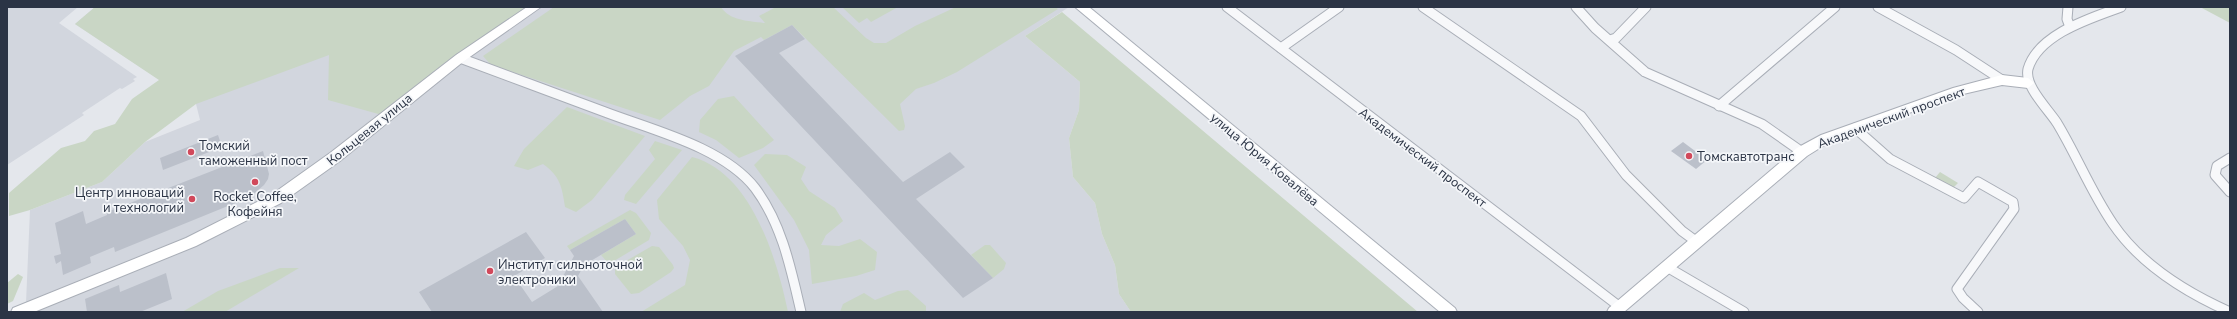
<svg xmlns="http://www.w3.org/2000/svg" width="2237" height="319" font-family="'Nunito Sans',sans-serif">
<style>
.built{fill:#d2d6de}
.green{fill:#c9d6c5}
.building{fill:#bbc0ca}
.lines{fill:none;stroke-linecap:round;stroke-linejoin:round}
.street-casing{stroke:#a9aeb7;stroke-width:11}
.secondary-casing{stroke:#a9aeb7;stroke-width:2}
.street{stroke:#f7f8fa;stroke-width:9}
.secondary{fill:#fff;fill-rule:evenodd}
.poi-dot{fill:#d1495b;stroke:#f4f6f9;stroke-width:1.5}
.labels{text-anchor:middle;stroke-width:3.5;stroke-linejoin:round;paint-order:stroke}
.street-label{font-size:13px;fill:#2b3445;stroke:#f4f6f9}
.poi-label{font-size:13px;fill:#2b3445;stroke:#f4f6f9;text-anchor:start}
</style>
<rect width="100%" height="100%" fill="#e4e7ec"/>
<g class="built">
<path d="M7,7H78L59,23L137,77L133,79L135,81L122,89L120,88L82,113L84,115L7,165Z"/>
<path d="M95,7L455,56L382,115L273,196L190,238L26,303L30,210L102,182L145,142L200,120L196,104L75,24Z"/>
<path d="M543,7H1069L1025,36L1080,82L1079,110L1069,138L1073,177L1095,203L1102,234L1115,265L1119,294L1131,312H31L278,203L465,60Z"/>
</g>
<g class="green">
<path d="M95,7H527L455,56L382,115L328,100L329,55L196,104L145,142L102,182L30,210L9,216V193L61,148L85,141L94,131L115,124L132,99L159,80L75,24Z"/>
<path d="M554,7H721C730,21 749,21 765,23L759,16L776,7H833L866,38L874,43H886L915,26L956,7H1055L1058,9L957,72L934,83L916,89L900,104L905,126L904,130L899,131L792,25L764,40L761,37L734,51L709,86L690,96L660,120L491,65L483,56Z"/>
<path d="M842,7H898L871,22L867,18L859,23Z"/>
<path d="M2200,7H2230V23Z"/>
<path d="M1062,12L1418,312H1131L1119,294L1115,265L1102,234L1095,203L1073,177L1069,138L1079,110L1080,82L1025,36Z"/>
<path d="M734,96L774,140L763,148L739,158L716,140L699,132L700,120L718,99Z"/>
<path d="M567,107L645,136L592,200L576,212L565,207C562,187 560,176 543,164L528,170L514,166L524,149Z"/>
<path d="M655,141L682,150L636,204L624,200L625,195L655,159L649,150Z"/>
<path d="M765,154L787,155L806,167L801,179L809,191L835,208L843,221L826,235L821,245L839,246L860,239L877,252L875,270L856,276L812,284L809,250L794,220L754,165Z"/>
<path d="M692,157C751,172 777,259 788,312H641L685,285L690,260L683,246L659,219L657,200Z"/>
<path d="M1940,172L1958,183L1952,189L1935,178Z"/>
<path d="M630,210L636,213L651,233L649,240L609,264L601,255L636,234L625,219L570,250L567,246Z"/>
<path d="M985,245H990L1006,263L1004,269L993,278L971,255Z"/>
<path d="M652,246L659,247L673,265L674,268L671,272L639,293L631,294L615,274V270L619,265Z"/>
<path d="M280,268H299L225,312H182L218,291Z"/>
<path d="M18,274L23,277L13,301L7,304V283Z"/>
<path d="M908,290L926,306V312H840L843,304L864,293L875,300L898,291Z"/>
</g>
<g class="building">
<path d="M792,25L805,39L779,53L903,182L950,152L965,167L916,199L993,278L963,298L735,56Z"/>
<path d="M218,135L222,147L163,170L160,158Z"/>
<path d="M1683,142L1707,160L1696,169L1671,151Z"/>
<path d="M263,151L269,174L268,179L264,185L250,197L115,252L114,247L90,257L91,263L63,275L61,261L56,264L54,256L61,254L55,223L83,211L86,224L107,215V212Z"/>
<path d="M625,219L636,234L584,265L578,276L603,312H432L419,292L526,232L545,258L514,276L532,302L563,283L561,280L574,256L570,250Z"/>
<path d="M166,273L172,299L140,312H87L85,299L119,285L120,292Z"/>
</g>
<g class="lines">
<defs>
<g id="street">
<path d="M1227,7L1620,307"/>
<path d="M1423,7L1581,116L1626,175L1682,231L1697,242"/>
<path d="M1576,7L1595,28L1645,72L1762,124L1802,152"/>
<path d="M1878,7L1956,50L2002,80"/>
<path d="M2068,7L2067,19L2070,27"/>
<path d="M2121,7C2091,18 2038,34 2028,69C2024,86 2048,109 2057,123C2077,156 2091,192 2113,224C2141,265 2185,292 2230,312"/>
<path d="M1610,40L1616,38L1646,7"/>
<path d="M1281,48L1339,7"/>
<path d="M460,58C508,76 557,94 605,112C652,130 723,147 755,188C782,224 791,269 801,312"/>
<path d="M1719,106L1835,7"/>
<path d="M1855,128L1890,159L1964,198L1978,182L2013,202L2014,209L1957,289L1963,298L1978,312"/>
<path d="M2230,158L2217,166L2215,175L2230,192"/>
<path d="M1667,267L1744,312"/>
</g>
<g id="secondary">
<path d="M527,7H541L464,61L340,161L281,203L196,246L34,312H11L13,308L186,238L271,195L330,153L456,55Z"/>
<path d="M1075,7H1089L1455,308L1457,312H1440Z"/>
<path d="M2002,75L2028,78L2034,83L2028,88L2002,85L1959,95L1831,141L1807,156L1624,312H1607L1609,308L1797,148L1821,135L1953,88Z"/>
</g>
</defs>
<use href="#street" class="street-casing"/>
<use href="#secondary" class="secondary-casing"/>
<use href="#street" class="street"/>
<use href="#secondary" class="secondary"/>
</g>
<g class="poi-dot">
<circle cx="191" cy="152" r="4"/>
<circle cx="1689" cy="156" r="4"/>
<circle cx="255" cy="182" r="4"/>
<circle cx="192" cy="199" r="4"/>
<circle cx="490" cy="271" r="4"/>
</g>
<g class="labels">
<g class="street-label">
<text transform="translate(1891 117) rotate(-20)" y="5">Академический проспект</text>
<text transform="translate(369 129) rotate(-39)" y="5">Кольцевая улица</text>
<text transform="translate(1423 157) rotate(37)" y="5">Академический проспект</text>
<text transform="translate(1265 159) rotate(40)" y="5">улица Юрия Ковалёва</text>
</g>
<g class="poi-label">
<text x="199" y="150">Томский<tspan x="199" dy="15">таможенный пост</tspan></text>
<text x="1697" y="161">Томскавтотранс</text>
<text x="184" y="197" text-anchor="end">Центр инноваций<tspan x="184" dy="15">и технологий</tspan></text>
<text x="255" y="201" text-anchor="middle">Rocket Coffee,<tspan x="255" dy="15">Кофейня</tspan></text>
<text x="498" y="269">Институт сильноточной<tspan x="498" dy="15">электроники</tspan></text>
</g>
</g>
<rect width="2237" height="319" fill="none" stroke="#2b3445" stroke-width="16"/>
</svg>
